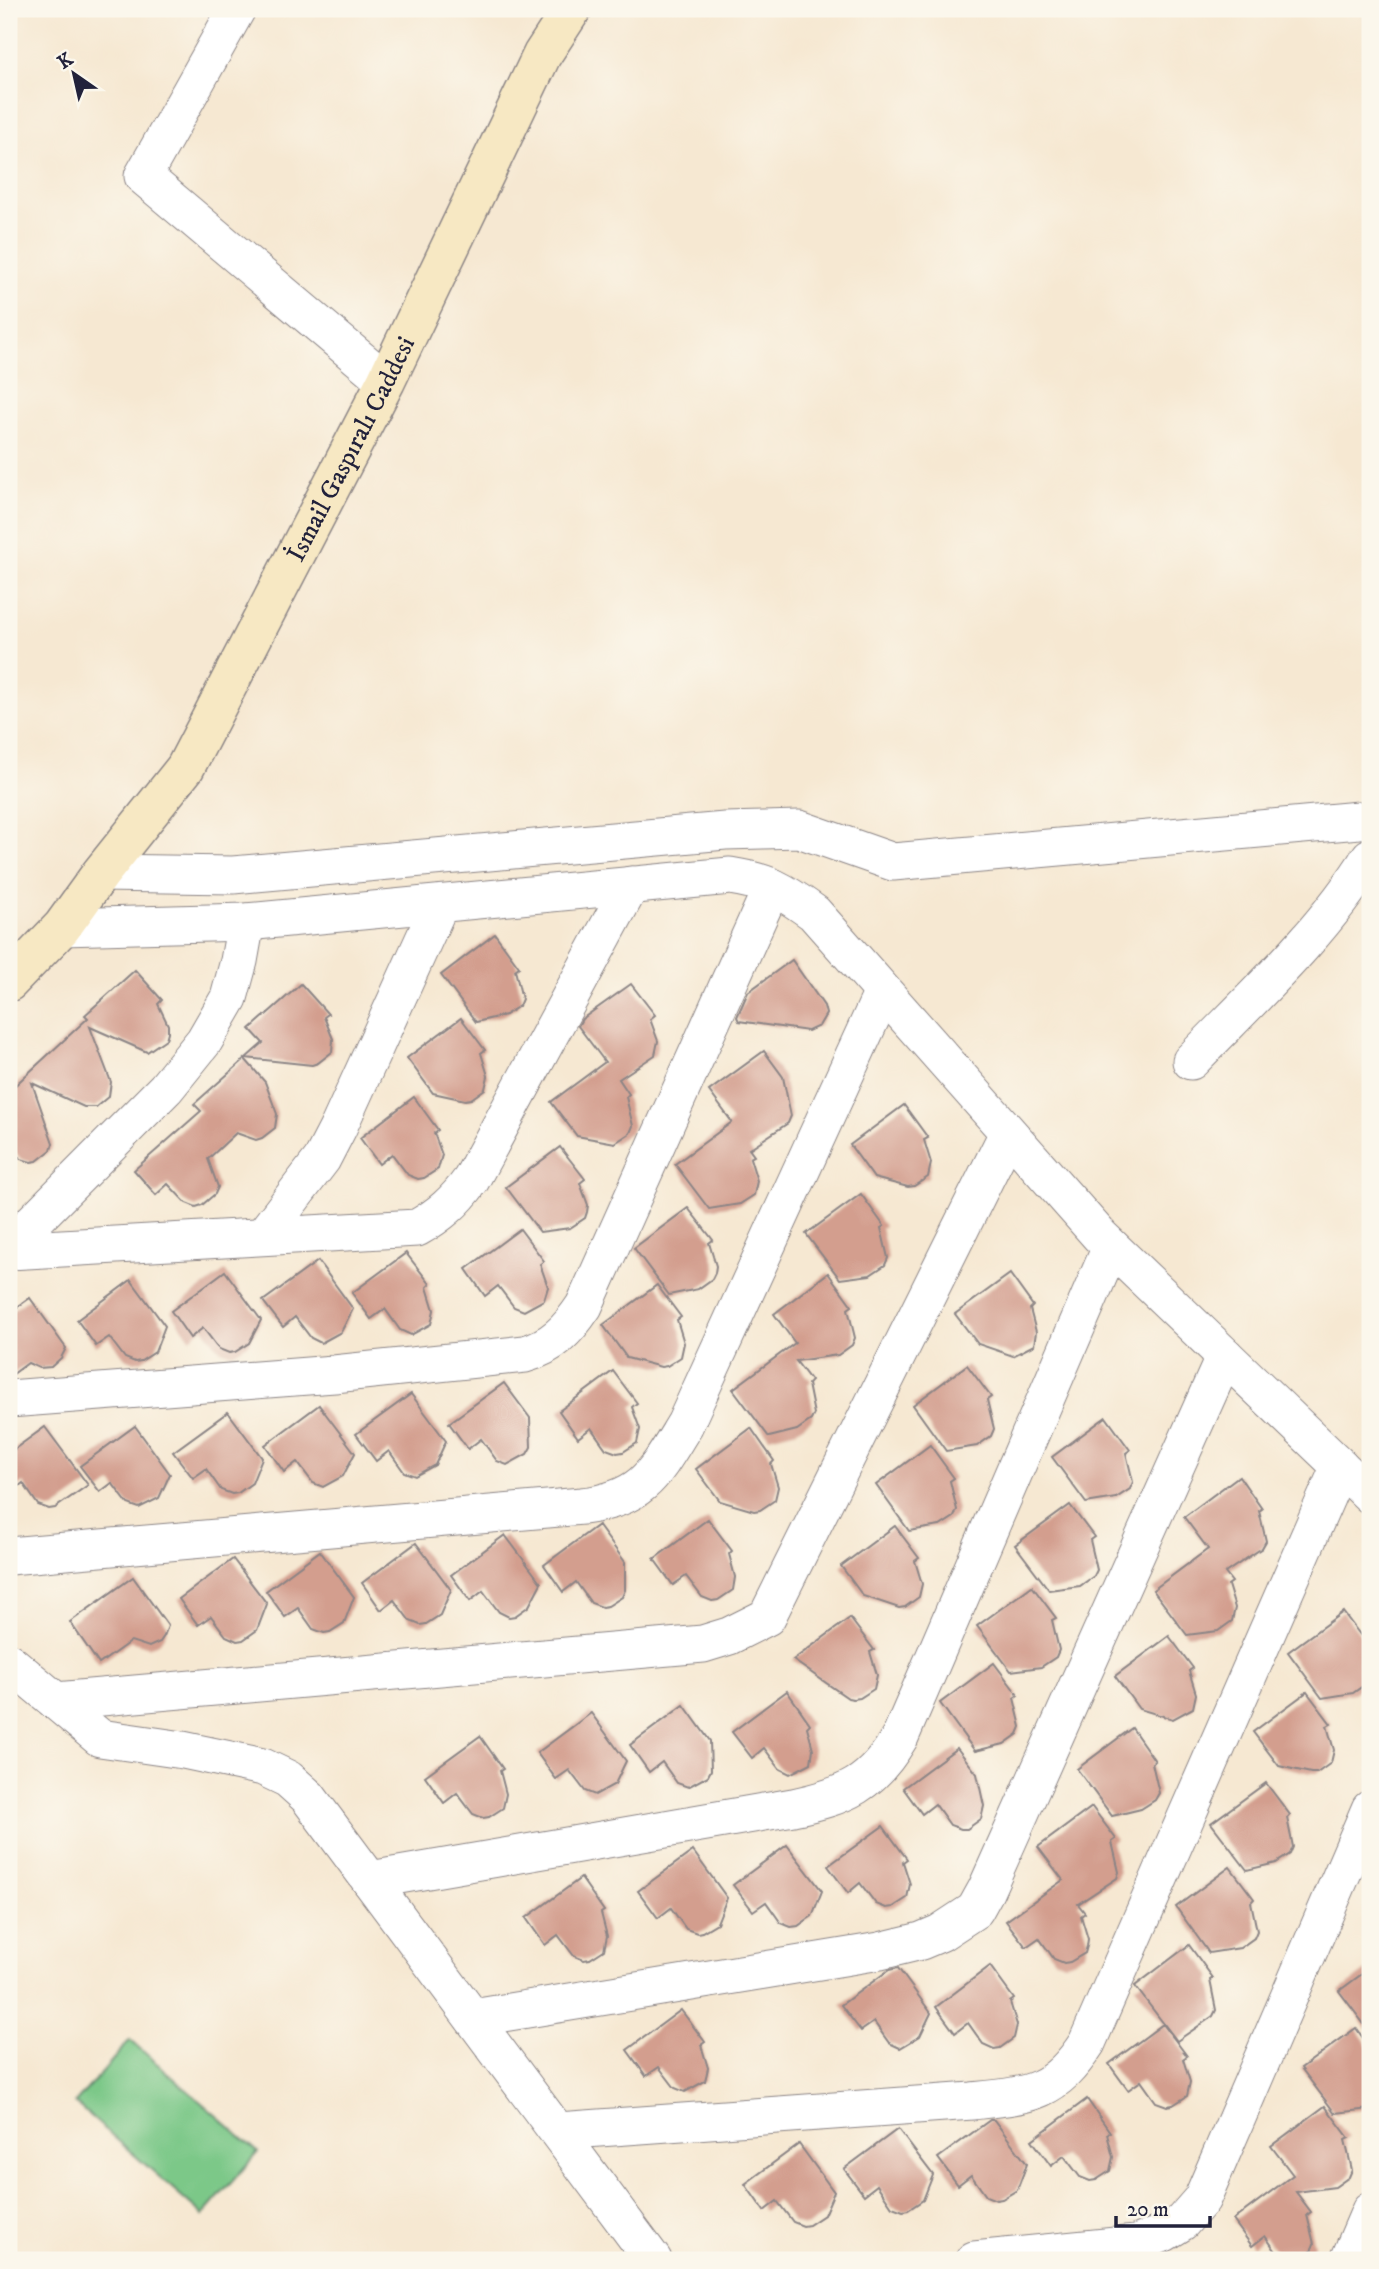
<svg xmlns="http://www.w3.org/2000/svg" width="1379" height="2269" font-family="'IM FELL DW Pica',serif">
<style>
.grass{fill:#7bc888;stroke:#4e7562;stroke-width:2}
.building{fill:#d39e8e}
.lines{fill:none;stroke-linecap:round;stroke-linejoin:round}
.street-casing{stroke:#8c8586;stroke-width:39}
.secondary-casing{stroke:#8c8586;stroke-width:41}
.street{stroke:#fff;stroke-width:37}
.secondary{stroke:#f7e8c3;stroke-width:38}
.labels{text-anchor:middle;stroke-width:6;stroke-linejoin:round;paint-order:stroke}
.street-label{font-size:26px;fill:#22223b;stroke:#fbf7ec}
</style>
<rect width="100%" height="100%" fill="#fbf7ec"/>
<filter id="ink" filterUnits="userSpaceOnUse"><feTurbulence type="fractalNoise" baseFrequency=".0143" numOctaves="2"/><feDisplacementMap in="SourceGraphic" scale="14" xChannelSelector="R" yChannelSelector="G"/><feConvolveMatrix kernelMatrix="1 2 1 2 8 2 1 2 1" color-interpolation-filters="sRGB"/></filter>
<filter id="wash" filterUnits="userSpaceOnUse"><feTurbulence type="fractalNoise" baseFrequency=".00686" numOctaves="4" result="noise"/><feDisplacementMap in="SourceGraphic" scale="28" xChannelSelector="R" yChannelSelector="G"/><feGaussianBlur stdDeviation="1.57" result="paint"/><feColorMatrix in="noise" values="0 0 0 0 0 0 0 0 0 0 0 0 0 0 0 0 0 1.4 0 .05"/><feComposite in="paint" operator="in"/></filter>
<g filter="url(#wash)">
<rect width="100%" height="100%" fill="#f6e8d2"/>
<path class="grass" d="M130,2040L258,2152L203,2215L75,2103Z"/>
<g id="blocks">
<g class="building">
<path d="M495,934L519,967L515,970L522,999L519,1006L505,1015L476,1022L441,975Z"/>
<path d="M792,960L824,1006L826,1014L819,1026L808,1031L739,1021L737,1017L748,992Z"/>
<path d="M135,970L162,1000L158,1004L168,1025V1032L166,1039L147,1052L90,1027L111,1082L109,1096L96,1107H84L32,1083L53,1143L51,1150L37,1161L31,1162L21,1159L9,1146V1091L88,1018L85,1015Z"/>
<path d="M301,984L328,1014L324,1017L333,1039L332,1052L318,1063L312,1065L246,1058L263,1043L250,1029Z"/>
<path d="M631,984L655,1015L650,1019L658,1041L655,1055L619,1079L629,1094L626,1097L633,1126L630,1133L615,1143L577,1136L551,1102L605,1062L578,1026L582,1019Z"/>
<path d="M461,1018L485,1050L481,1053L488,1076L485,1089L471,1099L465,1100L433,1093L407,1058Z"/>
<path d="M764,1051L783,1077L791,1116L788,1123L749,1149L754,1156L750,1158L757,1181L754,1195L740,1204L709,1209L675,1164L732,1122L709,1091Z"/>
<path d="M245,1059L265,1082L277,1114L275,1128L262,1138L256,1140L236,1133L208,1159L218,1187L215,1194L202,1205L196,1207L186,1203L168,1184L156,1195L134,1170L201,1111L194,1104Z"/>
<path d="M414,1097L438,1130L434,1133L442,1155L438,1169L424,1178L418,1179L408,1175L392,1154L379,1164L360,1138Z"/>
<path d="M904,1105L928,1138L924,1140L931,1163L928,1177L914,1186L908,1187L874,1178L850,1145Z"/>
<path d="M560,1147L585,1179L580,1183L588,1205L587,1212L585,1218L570,1228L540,1232L506,1187Z"/>
<path d="M861,1194L884,1226L881,1228L888,1258L885,1265L870,1275L840,1279L806,1234Z"/>
<path d="M688,1208L713,1240L709,1243L716,1266L715,1273L712,1279L698,1289L669,1295L634,1248Z"/>
<path d="M520,1229L544,1261L540,1264L548,1287L544,1300L524,1311L514,1307L498,1286L485,1296L466,1269Z"/>
<path d="M406,1253L430,1284L427,1287L434,1310L431,1324L411,1335L400,1330L385,1309L371,1319L352,1293Z"/>
<path d="M318,1261L353,1309L341,1332L321,1343L311,1338L295,1317L283,1327L263,1301Z"/>
<path d="M225,1271L261,1320L249,1343L235,1352L229,1353L219,1349L203,1328L190,1338L171,1311Z"/>
<path d="M828,1273L852,1306L848,1309L855,1338L852,1345L838,1355L796,1361L811,1381L808,1384L814,1414L811,1420L797,1430L769,1437L733,1389L795,1343L774,1314Z"/>
<path d="M1010,1274L1033,1306L1030,1309L1036,1332L1034,1345L1013,1356L978,1344L955,1314Z"/>
<path d="M131,1280L165,1326L155,1352L141,1361L135,1362L125,1358L109,1337L96,1346L77,1320Z"/>
<path d="M657,1285L681,1317L677,1320L684,1343L681,1357L667,1366L661,1367L627,1358L603,1325Z"/>
<path d="M30,1298L66,1348L61,1358L51,1367L39,1368L28,1363L9,1377V1313Z"/>
<path d="M967,1365L991,1397L987,1400L994,1429L991,1436L977,1446L946,1451L913,1405Z"/>
<path d="M613,1371L637,1403L632,1407L640,1429L637,1443L623,1452L617,1453L606,1449L591,1428L578,1438L559,1411Z"/>
<path d="M504,1383L530,1418L531,1447L527,1454L507,1465L497,1461L481,1439L468,1449L449,1423Z"/>
<path d="M411,1394L446,1441L435,1465L415,1476L404,1472L389,1451L376,1461L356,1434Z"/>
<path d="M319,1405L355,1453L343,1476L323,1487L313,1483L297,1462L284,1472L265,1445Z"/>
<path d="M228,1412L262,1458L252,1483L238,1493L232,1494L221,1490L206,1469L193,1478L173,1452Z"/>
<path d="M1106,1417L1130,1450L1126,1453L1133,1482L1130,1489L1116,1498L1086,1503L1052,1457Z"/>
<path d="M135,1426L170,1474L159,1498L139,1508L128,1504L112,1483L100,1492L80,1466Z"/>
<path d="M45,1427L88,1485L55,1508L49,1509L38,1505L23,1483L9,1494V1453Z"/>
<path d="M751,1428L774,1461L771,1464L778,1487L775,1500L760,1510L754,1511L720,1501L696,1469Z"/>
<path d="M930,1445L954,1478L950,1481L957,1510L954,1517L940,1526L909,1531L876,1485Z"/>
<path d="M1239,1476L1262,1509L1259,1511L1266,1541L1262,1548L1225,1573L1232,1582L1228,1585L1235,1608L1232,1621L1218,1631L1187,1635L1153,1590L1208,1549L1184,1517Z"/>
<path d="M1070,1505L1094,1537L1090,1540L1097,1570L1094,1576L1080,1586L1049,1590L1015,1545Z"/>
<path d="M708,1519L732,1551L729,1554L735,1577L733,1590L718,1600L712,1601L702,1597L686,1576L673,1585L654,1559Z"/>
<path d="M598,1525L625,1562V1590L622,1597L608,1606L602,1607L591,1603L576,1582L563,1592L544,1565Z"/>
<path d="M895,1526L919,1558L915,1561L922,1584L919,1597L905,1607L899,1608L863,1596L841,1566Z"/>
<path d="M505,1535L541,1583L529,1606L515,1616L509,1617L499,1612L483,1591L470,1601L451,1575Z"/>
<path d="M416,1543L451,1590L440,1615L426,1624L420,1625L410,1621L394,1600L381,1610L362,1583Z"/>
<path d="M320,1551L354,1597L344,1623L330,1632L324,1633L313,1629L298,1608L285,1617L266,1591Z"/>
<path d="M233,1559L267,1604L257,1630L243,1640L237,1641L226,1636L211,1616L198,1625L179,1599Z"/>
<path d="M133,1577L168,1626L164,1636L160,1642L149,1647L131,1641L99,1664L70,1622Z"/>
<path d="M1032,1586L1056,1618L1052,1620L1059,1650L1056,1657L1041,1667L1011,1671L977,1626Z"/>
<path d="M1343,1612L1367,1644L1363,1647L1370,1676L1367,1683L1353,1693L1322,1698L1288,1652Z"/>
<path d="M850,1618L874,1650L870,1652L877,1675L874,1689L860,1698L853,1699L848,1698L793,1660Z"/>
<path d="M1169,1636L1193,1668L1189,1671L1196,1694L1193,1708L1173,1719L1139,1709L1115,1676Z"/>
<path d="M994,1663L1018,1695L1014,1698L1021,1727L1018,1734L1004,1744L975,1751L940,1703Z"/>
<path d="M787,1691L810,1724L807,1727L813,1749L811,1763L790,1774L780,1769L764,1748L752,1758L732,1732Z"/>
<path d="M1307,1692L1331,1724L1327,1726L1334,1750L1331,1763L1317,1773H1311L1279,1766L1253,1732Z"/>
<path d="M684,1705L710,1741L711,1770L708,1776L688,1787L677,1783L662,1762L649,1772L630,1745Z"/>
<path d="M591,1713L626,1761L615,1784L595,1795L585,1791L569,1770L556,1779L537,1753Z"/>
<path d="M1132,1728L1155,1761L1152,1763L1159,1793L1155,1800L1141,1809L1112,1816L1077,1769Z"/>
<path d="M480,1736L503,1769L500,1771L506,1794L503,1808L489,1817L483,1818L473,1814L457,1793L444,1803L425,1776Z"/>
<path d="M957,1748L977,1774L984,1806L981,1819L967,1829H961L950,1825L935,1804L922,1814L903,1788Z"/>
<path d="M1266,1783L1290,1815L1287,1818L1293,1847L1290,1854L1276,1863L1247,1870L1211,1823Z"/>
<path d="M1092,1807L1116,1839L1112,1842L1119,1872L1117,1878L1078,1904L1085,1913L1081,1916L1088,1939L1087,1946L1085,1953L1070,1962L1064,1963L1054,1959L1039,1938L1026,1947L1006,1921L1063,1880L1038,1847Z"/>
<path d="M883,1826L907,1859L903,1862L910,1884L907,1898L893,1907L886,1908L876,1904L860,1883L848,1893L828,1866Z"/>
<path d="M787,1845L822,1891L812,1916L798,1926L791,1927L781,1923L766,1902L753,1911L733,1885Z"/>
<path d="M693,1851L727,1898L717,1923L702,1932L697,1933L686,1929L671,1908L658,1918L638,1891Z"/>
<path d="M1230,1867L1254,1899L1251,1902L1257,1931L1254,1938L1240,1948L1209,1953L1176,1907Z"/>
<path d="M581,1878L604,1911L601,1913L607,1936L604,1950L590,1959L584,1960L574,1956L558,1935L545,1945L526,1918Z"/>
<path d="M1189,1945L1213,1978L1210,1980L1216,2010L1213,2016L1177,2041L1135,1986Z"/>
<path d="M990,1966L1014,1999L1010,2002L1017,2025L1014,2038L1000,2048L994,2049L983,2044L968,2023L955,2033L936,2007Z"/>
<path d="M898,1968L931,2013L920,2036L900,2048L889,2043L874,2022L861,2031L841,2005L889,1970Z"/>
<path d="M1370,1968V2032L1339,1991Z"/>
<path d="M681,2010L705,2042L701,2045L708,2068L705,2081L685,2092L675,2088L659,2067L646,2076L627,2050Z"/>
<path d="M1163,2024L1187,2056L1183,2059L1190,2082L1187,2096L1173,2105L1167,2106L1156,2102L1141,2081L1128,2090L1109,2064Z"/>
<path d="M1356,2028L1370,2048V2109L1335,2113L1301,2068Z"/>
<path d="M1087,2099L1110,2132L1107,2134L1113,2157L1110,2171L1096,2180L1090,2181L1080,2177L1064,2156L1051,2166L1032,2140Z"/>
<path d="M1325,2106L1349,2138L1345,2140L1352,2170L1349,2177L1335,2187L1296,2192L1311,2212L1307,2215L1314,2244L1311,2251L1298,2260H1285L1280,2257L1265,2236L1252,2246L1233,2220L1293,2175L1271,2146Z"/>
<path d="M990,2120H994L1027,2164L1017,2190L1002,2199L996,2200L986,2196L971,2175L958,2185L938,2158Z"/>
<path d="M898,2129L933,2175L923,2200L908,2210L903,2211L892,2207L877,2185L864,2195L844,2169Z"/>
<path d="M799,2144L834,2192L824,2215L809,2225L803,2226L793,2222L777,2201L764,2211L745,2184Z"/>
</g>
</g>
</g>
<g filter="url(#ink)">
<use href="#blocks" fill-opacity="0" stroke="#8c8586" stroke-width="2"/>
<g class="lines">
<defs>
<g id="street">
<path d="M237,9L143,176L386,381"/>
<path d="M101,873L233,875L725,831L799,829L893,862L1370,819"/>
<path d="M62,927L246,922L730,876C769,882 782,890 814,913L1100,1236L1370,1495"/>
<path d="M1191,1061C1254,996 1322,934 1370,857"/>
<path d="M263,1236L322,1159L338,1128L440,904"/>
<path d="M9,1246L166,1088L204,1041L229,998L239,961L246,922"/>
<path d="M9,1251L417,1228C440,1215 455,1202 471,1180L631,885"/>
<path d="M9,1399L334,1374L525,1354C553,1346 568,1330 584,1306L772,887"/>
<path d="M9,1556L582,1506C644,1499 655,1473 685,1424L883,992"/>
<path d="M9,1662L100,1738L183,1750L263,1767L288,1779L308,1797L653,2260"/>
<path d="M56,1701L703,1644L729,1636L767,1617L1008,1133"/>
<path d="M370,1880L793,1807C846,1796 872,1785 900,1737L1111,1247"/>
<path d="M473,2018L880,1951L921,1941L940,1933L975,1910L986,1890L1225,1356"/>
<path d="M558,2131L972,2101C1030,2095 1054,2094 1087,2043L1340,1466"/>
<path d="M974,2260L1136,2244L1164,2233L1182,2222L1202,2199L1370,1809"/>
<path d="M1349,2260L1370,2211"/>
</g>
<g id="secondary">
<path id="s1" d="M9,982L62,927L101,873L185,768L386,381L542,55L572,9"/>
</g>
</defs>
<use href="#street" class="street-casing"/>
<use href="#secondary" class="secondary-casing"/>
<use href="#street" class="street"/>
<use href="#secondary" class="secondary"/>
</g>
</g>
<g class="labels">
<g class="street-label">
<text dy="9" stroke="none"><textPath href="#s1" startOffset="637">İsmail Gaspıralı Caddesi</textPath></text>
</g>
</g>
<rect width="1379" height="2269" fill="none" stroke="#fbf7ec" stroke-width="35"/>
<g transform="translate(74 74) rotate(326)" stroke="#fbf7ec" stroke-width="5" paint-order="stroke">
<path d="M0-5L12 26L0 18L-12 26Z" fill="#22223b"/>
<text y="-10" font-size="19" font-weight="bold" text-anchor="middle" fill="#22223b">K</text>
</g>
<path d="M1116 2216v10h94v-10" fill="none" stroke="#22223b" stroke-width="3.5"/>
<text x="1127" y="2216" font-size="21" fill="#22223b" stroke="#fbf7ec" stroke-width="5" paint-order="stroke">20 m</text>
</svg>
